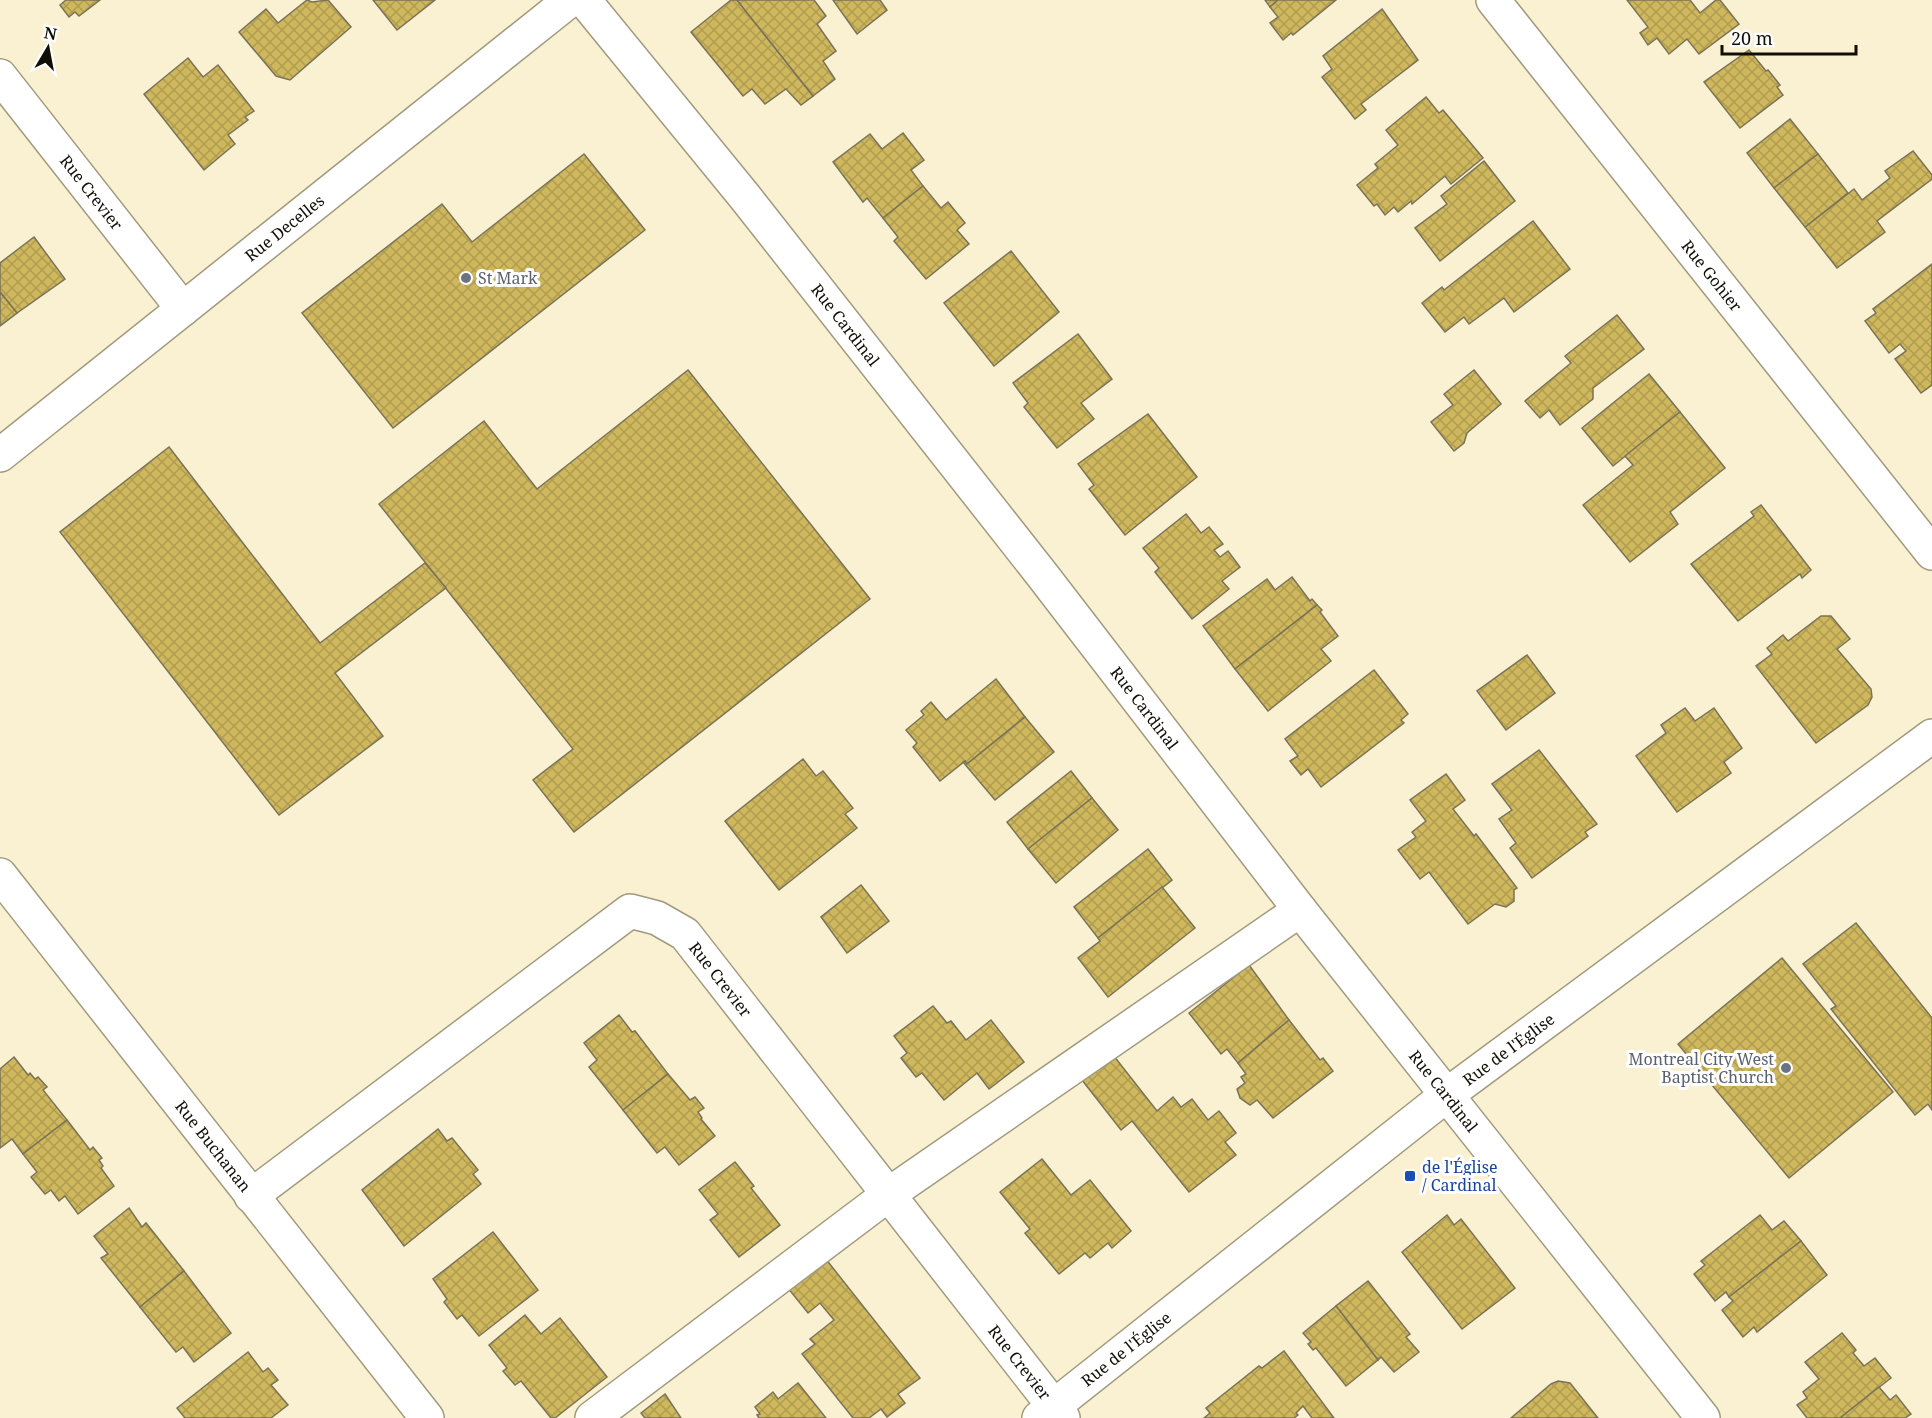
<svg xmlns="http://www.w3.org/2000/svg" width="1932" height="1418" font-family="'Noto Serif',serif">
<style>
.building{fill:url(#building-cross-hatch);stroke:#7a7358;stroke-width:1.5}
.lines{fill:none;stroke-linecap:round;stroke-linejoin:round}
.minor-casing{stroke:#a19a7e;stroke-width:36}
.minor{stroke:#fff;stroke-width:33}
.worship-dot{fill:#6b7280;stroke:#fefefe;stroke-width:2}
.transit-dot{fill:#1a4fb4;stroke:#fefefe;stroke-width:2}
.labels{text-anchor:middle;stroke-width:6;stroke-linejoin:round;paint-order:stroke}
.street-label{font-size:16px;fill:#110f05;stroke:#fefefe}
.worship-label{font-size:16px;fill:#5b616d;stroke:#fefefe;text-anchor:start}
.transit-label{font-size:16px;fill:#164399;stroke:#fefefe;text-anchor:start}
</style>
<defs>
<pattern id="building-cross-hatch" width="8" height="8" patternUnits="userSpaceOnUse" patternTransform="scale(1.5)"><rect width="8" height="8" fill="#ceb75d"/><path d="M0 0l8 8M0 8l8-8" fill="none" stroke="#b09c4f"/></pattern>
</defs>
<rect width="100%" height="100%" fill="#f9f1d2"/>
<g class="building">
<path d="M66,0H100L79,16L75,12L69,17L60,5Z"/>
<path d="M307,0L312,2L328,0L351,27L290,80L276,76L239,32L266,9L278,23Z"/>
<path d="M373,0H435L397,30Z"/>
<path d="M731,0H737L813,96L801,105L786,89L765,104L752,89L743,96L691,32Z"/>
<path d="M737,0H814L826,16L817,24L836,51L823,61L835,79L813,96Z"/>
<path d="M833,0H880L887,10L857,34Z"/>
<path d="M1265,0H1278L1270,7Z"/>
<path d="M1278,0H1336L1293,35L1291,33L1283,40L1270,23L1278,17L1270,7Z"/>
<path d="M1627,0H1690L1700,13L1716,0H1720L1739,24L1699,54L1687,39L1669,54L1657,38L1648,45L1640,33L1648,27Z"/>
<path d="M1382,9L1418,60L1361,104L1366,110L1355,119L1322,77L1332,69L1323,56Z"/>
<path d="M1749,50L1766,71L1768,70L1780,85L1777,87L1783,95L1740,128L1704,82Z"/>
<path d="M188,58L203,77L218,65L254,111L245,117L248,120L228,135L235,144L204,170L144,94Z"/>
<path d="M1426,97L1439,113L1443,110L1483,158L1451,184L1445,176L1412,204L1411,201L1398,212L1394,207L1385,215L1377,204L1374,206L1357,185L1378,168L1375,164L1398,145L1386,130Z"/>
<path d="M1790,119L1818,154L1774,188L1747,153Z"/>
<path d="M903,133L924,160L911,170L923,186L883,218L867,198L863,202L833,162L870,134L882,149Z"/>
<path d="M1913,151L1932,175V179L1877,221L1885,232L1837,268L1805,227L1854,189L1862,200L1890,178L1885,171Z"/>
<path d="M584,154L645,230L393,428L302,313L442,204L472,242Z"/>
<path d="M1818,154L1848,193L1805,227L1774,188Z"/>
<path d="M1484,161L1515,201L1440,261L1415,228L1447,204L1441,196Z"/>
<path d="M923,186L941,208L948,202L965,223L957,230L969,244L926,279L894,241L898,237L883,218Z"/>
<path d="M1533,221L1570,269L1514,312L1504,298L1469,324L1464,317L1445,332L1422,303L1442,287L1444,290Z"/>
<path d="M34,237L65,279L17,313L0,292V263Z"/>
<path d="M1011,251L1059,312L994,366L944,303Z"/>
<path d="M1932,264V385L1921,393L1895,359L1906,351L1900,344L1889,353L1865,321L1876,313L1873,309Z"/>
<path d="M0,292L17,313L0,326Z"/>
<path d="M1617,315L1644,349L1593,388V399L1560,425L1549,410L1540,418L1525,401L1571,363L1565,356Z"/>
<path d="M1078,334L1112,379L1081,403L1094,419L1057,448L1024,407L1028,403L1013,383Z"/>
<path d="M688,370L870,599L574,832L533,780L573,749L379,504L484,421L537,489Z"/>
<path d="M1474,370L1501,404L1467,433L1464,443L1454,451L1431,422L1453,405L1444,394Z"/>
<path d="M1649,374L1680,412L1613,466L1582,428Z"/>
<path d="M1680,412L1725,468L1670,512L1678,524L1630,562L1583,505L1633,465L1625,456Z"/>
<path d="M1148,414L1197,477L1125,535L1089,489L1094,485L1078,464Z"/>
<path d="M169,447L320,643L425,563L446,588L335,673L383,736L279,815L60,532Z"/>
<path d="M1761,505L1811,570L1802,578L1800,574L1738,621L1691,564L1754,516L1751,512Z"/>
<path d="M1186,514L1201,533L1209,527L1223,544L1214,550L1220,557L1228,551L1240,567L1222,581L1229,589L1192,619L1155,572L1159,568L1143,548Z"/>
<path d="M1292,577L1310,601L1312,599L1317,605L1235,669L1203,626L1267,579L1275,590Z"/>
<path d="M1317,605L1322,610L1320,612L1338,636L1321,649L1331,661L1268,711L1235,669Z"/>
<path d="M1821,616H1831L1850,639L1837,649L1871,689L1872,697L1868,705L1816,743L1756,666L1772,654L1767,648L1783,635L1788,641Z"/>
<path d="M1527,655L1555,693L1506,730L1477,691Z"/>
<path d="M1374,670L1408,714L1401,720L1404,723L1321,787L1308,769L1301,775L1290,761L1298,756L1285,739Z"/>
<path d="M996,679L1025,717L967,764L965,761L940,781L913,747L917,743L906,730L924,715L921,711L931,702L946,720Z"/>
<path d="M1685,708L1695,721L1714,708L1742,748L1724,762L1731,773L1677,812L1636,756L1666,733L1661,725Z"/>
<path d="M1025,717L1054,752L995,800L963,762L965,761L967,764Z"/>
<path d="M1539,750L1597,824L1585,832L1588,836L1532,878L1510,848L1516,843L1499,819L1512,810L1492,784Z"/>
<path d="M803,759L816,776L823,771L853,808L845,814L857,828L779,890L725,821Z"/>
<path d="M1071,771L1092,798L1028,849L1007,822Z"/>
<path d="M1446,774L1465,800L1453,809L1474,836L1476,834L1517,888L1514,890V901L1506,907L1495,904L1468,924L1429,872L1420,879L1398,850L1416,837L1412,832L1426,821L1410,800Z"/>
<path d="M1092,798L1118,830L1056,883L1028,849Z"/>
<path d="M1148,849L1172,880L1098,938L1074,907Z"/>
<path d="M861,885L889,921L847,953L821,917Z"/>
<path d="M1162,887L1195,928L1108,997L1078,958L1100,941L1098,938Z"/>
<path d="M1856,923L1932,1018V1110L1928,1104L1915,1115L1831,1009L1836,1006L1803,964Z"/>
<path d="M1782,958L1893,1092L1789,1178L1678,1044Z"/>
<path d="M1249,965L1289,1020L1238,1063L1227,1049L1221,1054L1189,1013Z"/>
<path d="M933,1006L947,1023L951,1021L966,1040L991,1020L1024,1062L989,1089L977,1073L944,1100L922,1073L916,1077L901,1058L907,1053L894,1036Z"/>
<path d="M619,1015L632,1032L635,1031L668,1074L623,1110L589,1067L597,1060L584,1043Z"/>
<path d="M1289,1020L1320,1060L1323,1058L1333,1071L1273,1118L1257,1100L1250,1105L1240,1098L1237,1089L1245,1083L1241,1077L1246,1074L1238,1063Z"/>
<path d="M1106,1046L1157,1111L1173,1097L1181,1107L1192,1099L1208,1120L1219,1111L1236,1133L1225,1142L1236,1155L1189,1192L1132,1121L1121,1130L1075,1071Z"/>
<path d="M14,1057L28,1075L30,1073L35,1079L38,1077L47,1087L43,1090L67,1120L23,1154L12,1139L0,1148V1069Z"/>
<path d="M668,1074L690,1100L695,1097L704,1108L698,1112L702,1118L701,1119L715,1136L679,1165L665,1147L657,1153L623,1110Z"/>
<path d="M67,1120L90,1150L93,1147L102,1158L99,1160L103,1166L101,1168L114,1186L78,1214L65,1196L59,1201L51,1190L45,1194L31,1177L37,1172L23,1154Z"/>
<path d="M438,1129L447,1141L452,1138L478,1170L473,1174L481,1184L404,1246L362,1190Z"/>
<path d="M1042,1159L1071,1195L1090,1180L1131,1231L1112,1248L1108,1243L1090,1258L1085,1253L1059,1274L1025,1233L1030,1229L1000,1192Z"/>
<path d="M735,1162L754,1186L751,1188L780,1225L739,1257L710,1220L718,1214L699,1190Z"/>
<path d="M129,1208L142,1227L146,1223L184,1271L140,1307L101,1258L108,1254L94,1236Z"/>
<path d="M1447,1215L1454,1225L1461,1219L1515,1288L1462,1329L1402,1252Z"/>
<path d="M1760,1215L1772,1230L1784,1221L1801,1241L1729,1297L1726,1292L1715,1301L1694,1274L1705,1265L1701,1261Z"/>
<path d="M493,1232L538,1290L479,1336L462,1315L457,1319L444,1302L447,1299L433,1279Z"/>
<path d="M1801,1241L1827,1275L1757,1332L1754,1327L1743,1337L1722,1310L1733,1301L1729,1297Z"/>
<path d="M825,1258L920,1378L898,1394L905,1403L887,1417L881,1409L869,1418H853L802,1354L815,1344L810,1339L834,1320L820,1303L808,1313L788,1288Z"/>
<path d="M184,1271L231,1333L194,1362L183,1347L176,1352L140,1307Z"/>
<path d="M1368,1281L1410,1334L1406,1337L1419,1352L1394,1372L1381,1357L1378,1360L1336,1306Z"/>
<path d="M1336,1306L1378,1360L1346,1386L1316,1348L1313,1350L1308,1344L1311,1342L1303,1333Z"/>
<path d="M525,1315L541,1334L560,1318L607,1377L555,1418H551L521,1381L515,1385L503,1371L507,1368L489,1345Z"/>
<path d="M1842,1333L1856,1350L1853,1353L1864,1366L1875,1358L1891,1378L1840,1418H1807L1797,1405L1807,1398L1803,1392L1819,1379L1805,1362Z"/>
<path d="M1284,1351L1334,1418H1312L1303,1406L1296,1413L1298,1415L1294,1418H1204L1210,1413L1206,1408L1259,1366L1262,1368Z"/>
<path d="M248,1352L263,1372L268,1368L278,1380L271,1385L288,1405L271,1418H185L177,1408Z"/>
<path d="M1558,1381L1570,1383L1598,1418H1511L1551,1384Z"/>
<path d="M798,1383L826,1418H759L757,1415L760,1414L755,1407L773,1392L778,1399Z"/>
<path d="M1879,1387L1890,1400L1896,1395L1911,1414L1905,1418H1840Z"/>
<path d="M665,1394L681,1418H645L641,1413Z"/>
</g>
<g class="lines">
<defs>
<g id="minor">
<path id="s1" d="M584,0L745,197L1043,576L1300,910L1703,1418"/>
<path id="s2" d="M1493,0L1932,553"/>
<path id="s3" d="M0,76L183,309"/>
<path id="s4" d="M0,455L570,0"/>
<path id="s5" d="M0,875L427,1418"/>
<path id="s6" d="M251,1196L630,911L657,918L685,934L1063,1418"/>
<path d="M592,1418L889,1194L1300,910"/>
<path id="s7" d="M1039,1418L1448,1094L1932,736"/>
</g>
</defs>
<use href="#minor" class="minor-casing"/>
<use href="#minor" class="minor"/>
</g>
<g class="worship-dot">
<circle cx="466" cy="278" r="6"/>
<circle cx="1786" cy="1068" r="6"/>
</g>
<rect class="transit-dot" x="1404" y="1170" width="12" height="12" rx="3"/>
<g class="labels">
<g class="street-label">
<text dy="6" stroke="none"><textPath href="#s3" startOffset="148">Rue Crevier</textPath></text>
<text dy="6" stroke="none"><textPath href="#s4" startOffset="364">Rue Decelles</textPath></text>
<text dy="6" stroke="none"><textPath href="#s2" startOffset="352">Rue Gohier</textPath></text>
<text dy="6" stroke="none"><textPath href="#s1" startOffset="417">Rue Cardinal</textPath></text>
<text dy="6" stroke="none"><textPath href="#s1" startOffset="903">Rue Cardinal</textPath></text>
<text dy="6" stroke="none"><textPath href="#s6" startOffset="592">Rue Crevier</textPath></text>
<text dy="6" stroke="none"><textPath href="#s7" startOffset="597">Rue de l'Église</textPath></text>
<text dy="6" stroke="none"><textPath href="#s1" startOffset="1389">Rue Cardinal</textPath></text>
<text dy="6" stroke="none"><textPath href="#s5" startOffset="345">Rue Buchanan</textPath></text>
<text dy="6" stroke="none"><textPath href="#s7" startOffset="111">Rue de l'Église</textPath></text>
<text dy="6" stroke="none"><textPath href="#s6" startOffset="1078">Rue Crevier</textPath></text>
</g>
<g class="worship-label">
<text x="478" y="284">St Mark</text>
<text x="1774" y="1065" text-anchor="end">Montreal City West<tspan x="1774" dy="18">Baptist Church</tspan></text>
</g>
<g class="transit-label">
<text x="1422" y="1173">de l'Église<tspan x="1422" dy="18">/ Cardinal</tspan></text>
</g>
</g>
<g transform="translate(48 48) rotate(10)" stroke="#fefefe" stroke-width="4.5" paint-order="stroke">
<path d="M0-4.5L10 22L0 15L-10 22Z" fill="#110f05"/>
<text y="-9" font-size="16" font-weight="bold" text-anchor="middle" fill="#110f05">N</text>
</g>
<path d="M1722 45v9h134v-9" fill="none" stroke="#110f05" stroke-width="3"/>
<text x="1731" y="45" font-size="18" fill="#110f05" stroke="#fefefe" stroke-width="4.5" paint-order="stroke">20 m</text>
</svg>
